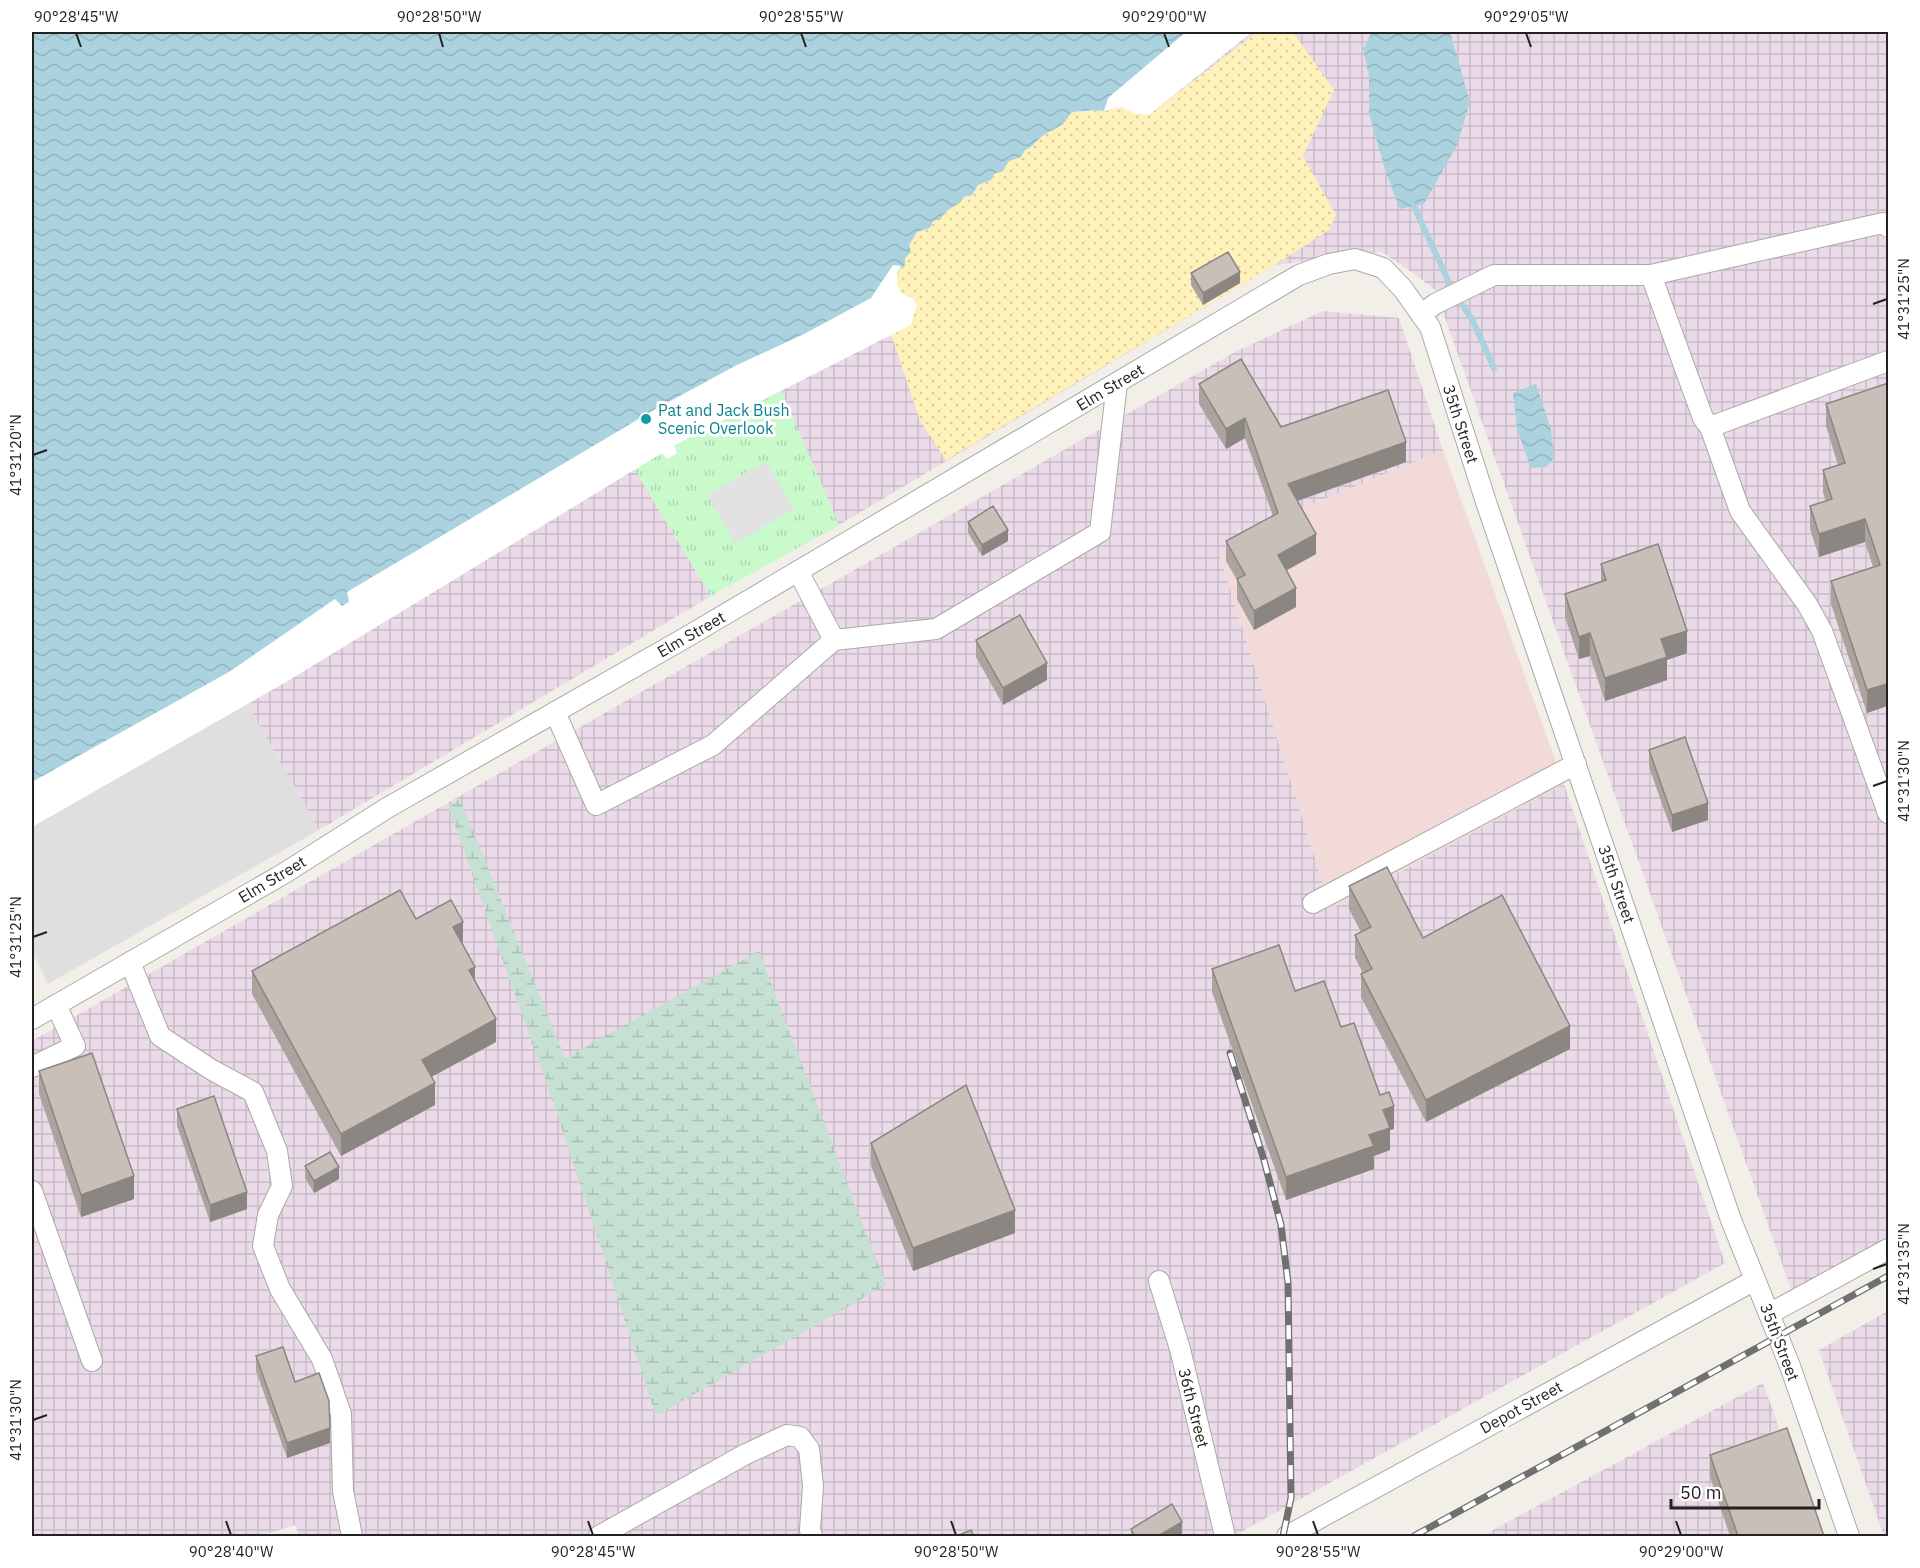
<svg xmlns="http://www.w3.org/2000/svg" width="1920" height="1568" font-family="'IBM Plex Sans',sans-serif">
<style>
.residential{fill:#e0dfdf}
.commercial{fill:#f2dad9}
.industrial{fill:url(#industrial-grid)}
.wetland{fill:url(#wetland-marsh)}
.sand{fill:url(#sand-dots)}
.park{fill:url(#park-tufts)}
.parking{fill:#e2e2e2}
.water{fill:url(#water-waves)}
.pier{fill:#fff}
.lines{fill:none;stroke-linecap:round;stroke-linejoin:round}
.stream{stroke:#aad3df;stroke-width:6}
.minor-casing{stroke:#a9a9a9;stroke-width:22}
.minor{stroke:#fff;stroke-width:20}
.rail-casing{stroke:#707070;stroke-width:7}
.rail{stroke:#fff;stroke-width:4.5;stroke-dasharray:14;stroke-linecap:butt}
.wall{fill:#aba49e}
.shaded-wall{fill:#8b8681}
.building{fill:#c7bfb8;stroke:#8b8681;stroke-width:1.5}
.ticks{fill:none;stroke:#222;stroke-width:2}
.culture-dot{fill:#0f9aa8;stroke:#fff;stroke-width:2}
.labels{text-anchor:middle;stroke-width:6;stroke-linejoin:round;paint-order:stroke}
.street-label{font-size:16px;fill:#222;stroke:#fff}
.culture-label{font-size:16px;fill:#0d838f;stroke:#fff;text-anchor:start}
.neatline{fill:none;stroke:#222;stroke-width:2}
.ticks-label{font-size:15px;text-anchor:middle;fill:#222}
</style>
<defs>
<pattern id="industrial-grid" width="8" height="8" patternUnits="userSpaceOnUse" patternTransform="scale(1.5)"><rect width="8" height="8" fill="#ebdbe8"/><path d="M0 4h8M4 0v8" fill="none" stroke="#c9bcc7"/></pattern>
<pattern id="wetland-marsh" width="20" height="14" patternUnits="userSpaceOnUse" patternTransform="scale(1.5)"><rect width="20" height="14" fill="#c6e0d4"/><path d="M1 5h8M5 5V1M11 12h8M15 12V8" fill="none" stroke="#aac0b6"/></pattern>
<pattern id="sand-dots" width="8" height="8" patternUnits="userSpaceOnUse" patternTransform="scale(1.5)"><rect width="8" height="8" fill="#fff1ba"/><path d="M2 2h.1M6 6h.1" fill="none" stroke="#dacea0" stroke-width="1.8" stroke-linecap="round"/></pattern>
<pattern id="park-tufts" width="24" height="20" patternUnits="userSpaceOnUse" patternTransform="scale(1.5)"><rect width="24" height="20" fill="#c8facc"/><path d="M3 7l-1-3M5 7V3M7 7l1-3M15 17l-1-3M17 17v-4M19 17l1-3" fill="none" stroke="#acd6af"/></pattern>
<pattern id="water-waves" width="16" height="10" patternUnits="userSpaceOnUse" patternTransform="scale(1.5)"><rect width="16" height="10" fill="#aad3df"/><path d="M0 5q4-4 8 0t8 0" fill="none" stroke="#92b5bf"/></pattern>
</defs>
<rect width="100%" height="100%" fill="#f2efe9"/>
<path class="residential" d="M229,672L319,830L48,984L32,952V783Z"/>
<path class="commercial" d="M1443,450L1564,784L1331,910L1219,555L1300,509Z"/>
<g class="industrial">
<path d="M1208,32H1888V1257L1798,1309L1435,290L1413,273L1382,252L1275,265L839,525L767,358Z"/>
<path d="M1323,311L1399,318L1443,450L1300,509L1219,555L1331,909L1564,784L1725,1263L1234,1536H299L295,1525L260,1536H32V1041L1235,352Z"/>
<path d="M613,434L711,596L319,830L229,672L520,495Z"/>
<path d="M1888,1311V1536H1884L1819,1350Z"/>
<path d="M1763,1383L1818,1536H1482Z"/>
</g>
<path class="wetland" d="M460,799L565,1058L759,951L886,1285L661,1413H655L552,1099L448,806Z"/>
<path class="sand" d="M1257,32H1293L1334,90L1303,156L1336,215L1329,230L1275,265L946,460L920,421L891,334L905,328L912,298L901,293L897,283V273L905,258L912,237L917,232L930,228L933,221C943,217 940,215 948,208C954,203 959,205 964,197L972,195L978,185L991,180C996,170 1010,158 1021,157L1025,150C1034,146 1033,145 1039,139C1046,132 1056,129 1063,124C1066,121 1069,115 1072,112H1090L1098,109L1104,111L1122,107L1149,115Z"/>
<path class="park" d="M767,358L839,525L711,596L613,434L657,408Z"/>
<path class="parking" d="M766,461L794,509L735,543L707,495Z"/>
<g class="water">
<path d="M32,32H1208L1145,82L1104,111C1099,109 1078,111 1072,112C1069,115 1066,121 1063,124C1056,129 1046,132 1039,139C1032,145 1034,146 1025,150L1021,157L1009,161L1003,171L994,174L991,180L978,185L972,195L964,197C958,208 948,205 941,219L933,221L930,228L917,232L909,245L911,252L905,258V265C895,270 893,284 890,294L639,419L349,602L342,606L337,602L229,672L32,783Z"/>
<path d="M1372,32H1450L1470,102L1457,145L1424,204L1400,209L1385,170L1369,113V76L1363,49Z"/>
<path d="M1536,384L1551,429L1554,458L1546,467L1531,468L1517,429L1513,393Z"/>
</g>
<g class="pier">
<path d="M1186,32H1252L1149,115L1133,113L1122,107L1104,111L1108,98Z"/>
<path d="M893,265L901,266L897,273V283L901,293L912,298L917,304L911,324L905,328L686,439L674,446L677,453L667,459L662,453L286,682L32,827V782L229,672L335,599L342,606L349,602L347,592L652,411L735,366L804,334L871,298Z"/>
</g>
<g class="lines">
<g class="stream">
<path d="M1414,206L1450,285"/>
<path d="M1463,306L1473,321L1494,368"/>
</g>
<defs>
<g id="minor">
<path d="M1651,275L1883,223L1888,227"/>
<path d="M1421,315L1435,304L1494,275H1651L1703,418L1710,427L1740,511L1807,604L1822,631L1888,813"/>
<path d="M1710,427L1888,361"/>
<path d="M798,571L834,640"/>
<path d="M555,712L596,805L713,745L834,640L936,629L1100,532L1117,383"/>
<path d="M1313,903L1576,764"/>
<path d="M130,962L160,1036L212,1070L253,1092L277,1151L282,1186L268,1215L263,1246L280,1289L322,1359L341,1414L343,1491L352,1536"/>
<path d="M32,1019L283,874L387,808L685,638L1299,275L1329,264L1355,259L1383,268L1403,289L1430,327L1486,502L1731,1220L1790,1366L1849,1536"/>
<path d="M32,1067L75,1046L56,1005"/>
<path d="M32,1191L92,1361"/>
<path d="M1159,1281L1180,1349L1225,1536"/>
<path d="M1769,1314L1888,1249"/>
<path d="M599,1536L744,1455L787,1435L800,1437L809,1449L813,1486L810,1530L812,1536"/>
<path d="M1287,1536L1755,1280"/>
</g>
</defs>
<use href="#minor" class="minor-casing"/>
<use href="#minor" class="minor"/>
<defs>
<g id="rail">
<path d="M1230,1053L1264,1160L1281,1225L1288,1283L1291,1498L1283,1536"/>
<path d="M1414,1536L1888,1276"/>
</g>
</defs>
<use href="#rail" class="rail-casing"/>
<use href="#rail" class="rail"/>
</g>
<g class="wall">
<path d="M1191,273L1240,283L1203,305L1191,285Z"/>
<path d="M1888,383V711L1887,706L1867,713L1831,604V581L1873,567L1865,542L1819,557L1810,529V506L1826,501L1823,493V470L1838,465L1826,426V404Z"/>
<path d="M1199,384L1281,427L1406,462L1298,501L1316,554L1287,570L1296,607L1254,630L1237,599V580L1226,561V541L1273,516L1245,438L1226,449L1199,404Z"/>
<path d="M968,522L1008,541L982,556L968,533Z"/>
<path d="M1601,564L1687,653L1667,660V680L1605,701L1590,656L1579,659L1565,617V594L1601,582Z"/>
<path d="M976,640L1047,680L1003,705L976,657Z"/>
<path d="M1649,750L1708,820L1672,832L1649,767Z"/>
<path d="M1349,886L1423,938L1570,1049L1426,1122L1361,997V974L1363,973L1355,958V935L1361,932L1349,909Z"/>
<path d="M416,919L463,944L496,1042L431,1077L435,1105L341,1156L252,994V971Z"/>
<path d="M1212,969L1341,1027L1380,1095L1394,1129L1390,1130V1150L1374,1156V1169L1286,1200L1212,992Z"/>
<path d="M39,1071L134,1199L81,1217L39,1094Z"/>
<path d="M177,1109L247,1209L210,1222L177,1126Z"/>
<path d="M871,1143L1015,1233L913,1271L871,1166Z"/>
<path d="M305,1166L339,1179L314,1193L305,1178Z"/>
<path d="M256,1356L295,1382L330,1443L287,1458L256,1371Z"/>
<path d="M1710,1455L1824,1536H1730L1710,1477Z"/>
<path d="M1131,1529L1182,1534L1177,1536H1131Z"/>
</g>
<g class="shaded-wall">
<path d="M1240,272V283L1203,305V293Z"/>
<path d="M1245,418V438L1226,449V429Z"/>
<path d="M1406,442V462L1288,504V484Z"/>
<path d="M1865,519V542L1819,557V534Z"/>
<path d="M1008,530V541L982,556V545Z"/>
<path d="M1316,534V554L1278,575V555Z"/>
<path d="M1296,588V607L1254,630V611Z"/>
<path d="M1687,631V653L1667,660V680L1605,701V678L1661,639Z"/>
<path d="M1590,633V656L1579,659V637Z"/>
<path d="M1047,663V680L1003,705V688Z"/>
<path d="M1887,684V706L1867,713V690Z"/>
<path d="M1708,803V820L1672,832V815Z"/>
<path d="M463,922V944L453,927Z"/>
<path d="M475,967V989L469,970Z"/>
<path d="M496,1019V1042L422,1082V1060Z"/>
<path d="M1570,1026V1049L1426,1122V1100Z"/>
<path d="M435,1083V1105L341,1156V1134Z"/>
<path d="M1394,1106V1129L1390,1130V1150L1374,1156V1169L1286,1200V1177L1369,1135L1383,1110Z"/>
<path d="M339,1167V1179L314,1193V1181Z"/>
<path d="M134,1176V1199L81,1217V1195Z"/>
<path d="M247,1192V1209L210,1222V1205Z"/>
<path d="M1015,1210V1233L913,1271V1248Z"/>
<path d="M330,1428V1443L287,1458V1443Z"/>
<path d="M1182,1522V1534L1177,1536H1158Z"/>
</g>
<g class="building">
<path d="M1228,252L1240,272L1203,293L1191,273Z"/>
<path d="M1241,359L1281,427L1388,390L1406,442L1288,484L1316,534L1278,555L1296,588L1254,611L1237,579L1245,575L1226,541L1278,513L1245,418L1226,429L1199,384Z"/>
<path d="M1888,383V688L1887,684L1867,690L1831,581L1880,565L1865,519L1819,534L1810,506L1832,499L1823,470L1845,463L1826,404Z"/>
<path d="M993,506L1008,530L982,545L968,522Z"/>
<path d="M1658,544L1687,631L1661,639L1667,657L1605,678L1590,633L1579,637L1565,594L1606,580L1601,564Z"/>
<path d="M1020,615L1047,663L1003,688L976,640Z"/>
<path d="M1685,737L1708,803L1672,815L1649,750Z"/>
<path d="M1387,867L1423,938L1502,895L1570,1026L1426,1100L1361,974L1372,969L1355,935L1371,927L1349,886Z"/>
<path d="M400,890L416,919L451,900L463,922L453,927L475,967L469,970L496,1019L422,1060L435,1083L341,1134L252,971Z"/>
<path d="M1279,945L1295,991L1324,981L1341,1027L1354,1023L1380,1095L1389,1092L1394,1106L1383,1110L1390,1128L1369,1135L1374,1146L1286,1177L1212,969Z"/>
<path d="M92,1053L134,1176L81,1195L39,1071Z"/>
<path d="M966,1085L1015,1210L913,1248L871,1143Z"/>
<path d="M214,1096L247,1192L210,1205L177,1109Z"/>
<path d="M330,1152L339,1167L314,1181L305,1166Z"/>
<path d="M283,1347L295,1382L319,1373L329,1401L330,1428L287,1443L256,1356Z"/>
<path d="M1787,1428L1824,1536H1738L1710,1455Z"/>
<path d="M1172,1504L1182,1522L1158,1536H1135L1131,1529Z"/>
<path d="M971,1530L974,1536H957Z"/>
</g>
<path class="ticks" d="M76,33L81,47M439,33L443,47M801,33L806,47M1164,33L1169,47M1526,33L1531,47M1873,304L1887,299M33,455L47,450M1873,786L1887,781M33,937L47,932M1873,1269L1887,1264M33,1420L47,1415M226,1521L231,1535M588,1521L593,1535M951,1521L956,1535M1313,1521L1318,1535M1676,1521L1681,1535"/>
<circle class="culture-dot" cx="646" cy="419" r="6"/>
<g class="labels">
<g class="street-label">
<text transform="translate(1110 387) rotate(-31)" y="6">Elm Street</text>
<text transform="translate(1461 424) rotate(72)" y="6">35th Street</text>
<text transform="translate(691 634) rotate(-30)" y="6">Elm Street</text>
<text transform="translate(272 879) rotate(-31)" y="6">Elm Street</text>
<text transform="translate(1617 884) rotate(71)" y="6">35th Street</text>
<text transform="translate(1780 1342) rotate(69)" y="6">35th Street</text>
<text transform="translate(1521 1407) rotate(-29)" y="6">Depot Street</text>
<text transform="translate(1194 1408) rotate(76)" y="6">36th Street</text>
</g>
<g class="culture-label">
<text x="658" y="416">Pat and Jack Bush<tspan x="658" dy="18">Scenic Overlook</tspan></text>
</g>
</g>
<rect width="1920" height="1568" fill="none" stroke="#ffffff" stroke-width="66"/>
<path d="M1671 1499v9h148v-9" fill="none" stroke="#222222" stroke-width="3"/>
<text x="1680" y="1499" font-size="18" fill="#222222" stroke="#ffffff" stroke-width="4.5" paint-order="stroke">50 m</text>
<rect x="33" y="33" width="1854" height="1502" class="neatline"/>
<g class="ticks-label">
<text x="76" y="22">90°28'45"W</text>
<text x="439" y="22">90°28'50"W</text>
<text x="801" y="22">90°28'55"W</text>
<text x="1164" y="22">90°29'00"W</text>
<text x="1526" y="22">90°29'05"W</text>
<text transform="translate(1904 299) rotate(-90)" y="5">41°31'25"N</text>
<text transform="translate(16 455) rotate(-90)" y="5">41°31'20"N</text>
<text transform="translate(1904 781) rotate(-90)" y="5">41°31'30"N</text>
<text transform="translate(16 937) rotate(-90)" y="5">41°31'25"N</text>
<text transform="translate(1904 1264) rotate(-90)" y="5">41°31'35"N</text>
<text transform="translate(16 1420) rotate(-90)" y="5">41°31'30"N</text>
<text x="231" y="1557">90°28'40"W</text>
<text x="593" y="1557">90°28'45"W</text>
<text x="956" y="1557">90°28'50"W</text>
<text x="1318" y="1557">90°28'55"W</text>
<text x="1681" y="1557">90°29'00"W</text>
</g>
</svg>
